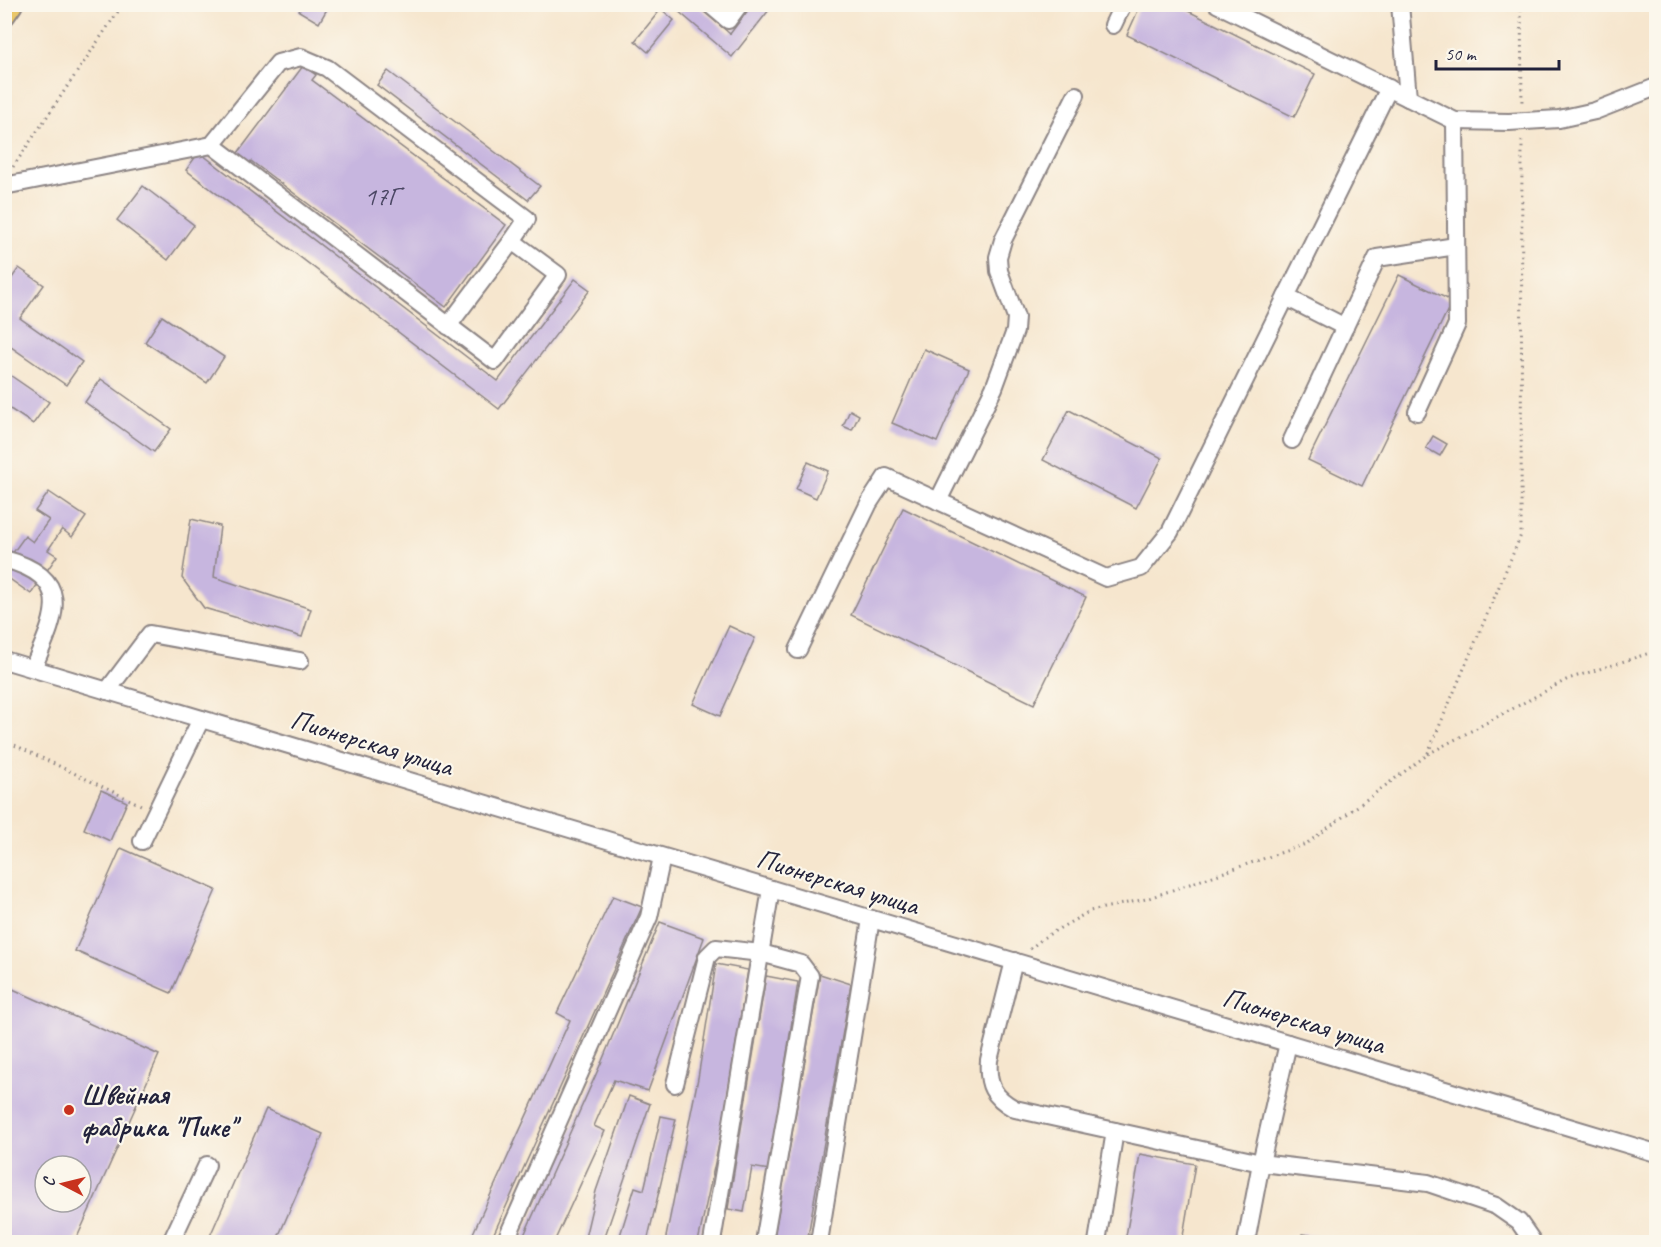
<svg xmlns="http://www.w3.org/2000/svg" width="1661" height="1247" font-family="Caveat,sans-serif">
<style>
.building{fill:#c7b6df;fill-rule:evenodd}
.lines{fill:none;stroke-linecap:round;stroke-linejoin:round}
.minor-casing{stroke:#8c8484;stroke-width:20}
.major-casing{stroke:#8c8484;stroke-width:26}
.path{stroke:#8c8484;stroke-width:3;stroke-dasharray:1.5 4.5;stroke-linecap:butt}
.minor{stroke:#fff;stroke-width:16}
.major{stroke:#eac769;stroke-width:22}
.poi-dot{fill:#c8321e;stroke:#fbf7ec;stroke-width:2}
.labels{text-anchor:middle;stroke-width:4.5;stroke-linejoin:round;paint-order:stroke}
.number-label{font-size:26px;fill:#4b4764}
.street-label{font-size:28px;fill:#22223b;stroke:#fbf7ec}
.poi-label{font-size:28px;font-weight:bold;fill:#22223b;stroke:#fbf7ec;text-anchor:start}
</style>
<rect width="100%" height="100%" fill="#fbf7ec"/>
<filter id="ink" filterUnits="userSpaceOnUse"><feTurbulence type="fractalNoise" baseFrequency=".0167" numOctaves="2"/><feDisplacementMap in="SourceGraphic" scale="12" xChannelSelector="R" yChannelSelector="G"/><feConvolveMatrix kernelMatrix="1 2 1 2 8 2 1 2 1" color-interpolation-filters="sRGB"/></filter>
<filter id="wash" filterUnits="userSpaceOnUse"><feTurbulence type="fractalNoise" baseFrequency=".008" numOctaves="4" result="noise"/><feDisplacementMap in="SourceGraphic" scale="24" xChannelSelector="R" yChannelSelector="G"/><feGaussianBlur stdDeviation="1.35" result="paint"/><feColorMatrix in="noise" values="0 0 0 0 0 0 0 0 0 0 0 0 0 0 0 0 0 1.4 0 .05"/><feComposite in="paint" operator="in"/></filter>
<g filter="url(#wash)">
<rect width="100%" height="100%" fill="#f6e6ce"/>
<g id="blocks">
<g class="building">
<path d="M303,4H330L319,23L299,11Z"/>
<path d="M670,4H696L730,34L752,5H773L732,57Z"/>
<path d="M1141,4H1174L1315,74L1294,117L1127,35Z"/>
<path d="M661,9L674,20L648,52L635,41Z"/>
<path d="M303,66L316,75L312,80L506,225L446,307L251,161L247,167L235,157Z"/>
<path d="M388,71L540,186L528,200L377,85Z"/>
<path d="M199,152L498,381L575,279L590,290L499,409L186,170Z"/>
<path d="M143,186L194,225L168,260L117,220Z"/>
<path d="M19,268L44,285L20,318L82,362L66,385L4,342V289Z"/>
<path d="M1399,275L1452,301L1362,486L1308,460Z"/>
<path d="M162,316L224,357L207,383L145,342Z"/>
<path d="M924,349L969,369L937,442L892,423Z"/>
<path d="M4,371L49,402L33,424L4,405Z"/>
<path d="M101,379L171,429L154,452L85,402Z"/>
<path d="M850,410L859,415L852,430L843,426Z"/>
<path d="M1069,410L1162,458L1136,508L1043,460Z"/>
<path d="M1433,436L1447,444L1440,456L1426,448Z"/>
<path d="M808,462L828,471L816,498L796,489Z"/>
<path d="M49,492L86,517L72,537L62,529L48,550L57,556L31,594L4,575V565L25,536L33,542L49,520L35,511Z"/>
<path d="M903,508L1086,597L1034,704L851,615Z"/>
<path d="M191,519L220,526L214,577L311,609L302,637L204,608L182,578Z"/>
<path d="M729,626L755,638L720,716L693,704Z"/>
<path d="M101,790L127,802L110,841L84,829Z"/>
<path d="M121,848L216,890L171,993L75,951Z"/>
<path d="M613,896L642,907L490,1242H469L570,1020L557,1013Z"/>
<path d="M660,922L704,938L648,1091L614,1080L594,1126L605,1131L554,1242H521L602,1061Z"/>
<path d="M716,964L748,970L722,1130L698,1242H665L698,1078Z"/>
<path d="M820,974L851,984L807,1242H773Z"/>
<path d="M766,976L798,982L769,1170L752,1167L744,1212L728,1209Z"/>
<path d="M4,985L159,1055L75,1242H4ZM45,1166H81V1202H45Z"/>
<path d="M629,1096L650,1104L603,1242H584L596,1191Z"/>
<path d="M266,1109L323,1134L276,1242H225L210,1236Z"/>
<path d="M661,1116L676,1119L647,1242H618L635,1187L644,1190Z"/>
<path d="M1140,1154L1195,1164L1182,1242H1125Z"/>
<path d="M1302,1234L1350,1241L1349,1242H1301Z"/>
</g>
</g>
</g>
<g filter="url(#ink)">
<use href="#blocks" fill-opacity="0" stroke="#8c8484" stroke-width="1.5"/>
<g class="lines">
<defs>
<g id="minor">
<path d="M709,4L728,20L740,4"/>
<path d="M1217,4L1455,121L1509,122L1559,119L1595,111L1656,87"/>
<path d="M1400,4L1408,98"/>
<path d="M1113,25L1123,4"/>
<path d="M4,186L212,145L278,63L301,57L327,68L527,219L512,241L558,275L495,361L212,145"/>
<path d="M1286,297L1345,327"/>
<path d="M448,326L512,241"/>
<path d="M1417,412L1457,324L1455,121"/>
<path d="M1292,440L1377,258L1456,246"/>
<path d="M938,501L994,388L1015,331L1016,317L999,271L998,257L1003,240L1076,95"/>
<path d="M4,559C76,578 55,617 33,668"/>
<path d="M798,650L869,503L886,477L1106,578L1141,568L1170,532L1389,88"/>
<path d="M4,660L1656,1153"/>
<path d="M107,691L150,634L300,661"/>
<path d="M142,841L201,719"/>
<path d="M1014,961L989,1060C987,1085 993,1097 1015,1109L1261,1163L1288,1043"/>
<path d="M675,1084L707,957L716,948L761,953L801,964L810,976L764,1242"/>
<path d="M171,1242L207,1165"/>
<path d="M505,1242L649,917L662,857"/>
<path d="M712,1242L771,889"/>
<path d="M819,1242L871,919"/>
<path d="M1097,1242L1115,1131"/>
<path d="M1246,1242L1261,1163L1428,1183L1496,1206L1519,1222L1533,1242"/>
</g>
<path id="major" d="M4,14L11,4"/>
</defs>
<use href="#minor" class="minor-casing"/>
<use href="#major" class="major-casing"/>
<g class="path">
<path d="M1521,4L1522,106"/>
<path d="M13,167L123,4"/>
<path d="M4,740L141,805"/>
<path d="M1428,754L1568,679L1656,651"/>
<path d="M1030,949L1043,938L1090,911L1146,899L1306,844L1427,755L1521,535L1522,137"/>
</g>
<use href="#minor" class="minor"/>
<use href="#major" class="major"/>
</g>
</g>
<circle class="poi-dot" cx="69" cy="1110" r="6"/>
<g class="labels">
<g class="number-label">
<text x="382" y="205">17Г</text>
</g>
<g class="street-label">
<text transform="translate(372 742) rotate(17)" y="10">Пионерская улица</text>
<text transform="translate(838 881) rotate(17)" y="10">Пионерская улица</text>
<text transform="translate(1304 1020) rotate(17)" y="10">Пионерская улица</text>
</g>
<g class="poi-label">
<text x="81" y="1104">Швейная<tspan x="81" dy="32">фабрика "Пике"</tspan></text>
</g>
</g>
<rect width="1661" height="1247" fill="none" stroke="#fbf7ec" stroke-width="24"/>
<g transform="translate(63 1184) rotate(277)"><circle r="28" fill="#fbf7ec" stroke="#a4a2a5" stroke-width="1.5"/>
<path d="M0-4.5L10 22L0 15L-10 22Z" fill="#c8321e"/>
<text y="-9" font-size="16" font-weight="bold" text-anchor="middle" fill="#22223b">С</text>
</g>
<path d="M1436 60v9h123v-9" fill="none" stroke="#22223b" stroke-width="3"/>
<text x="1445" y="60" font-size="18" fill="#22223b" stroke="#fbf7ec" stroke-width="4.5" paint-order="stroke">50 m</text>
</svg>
